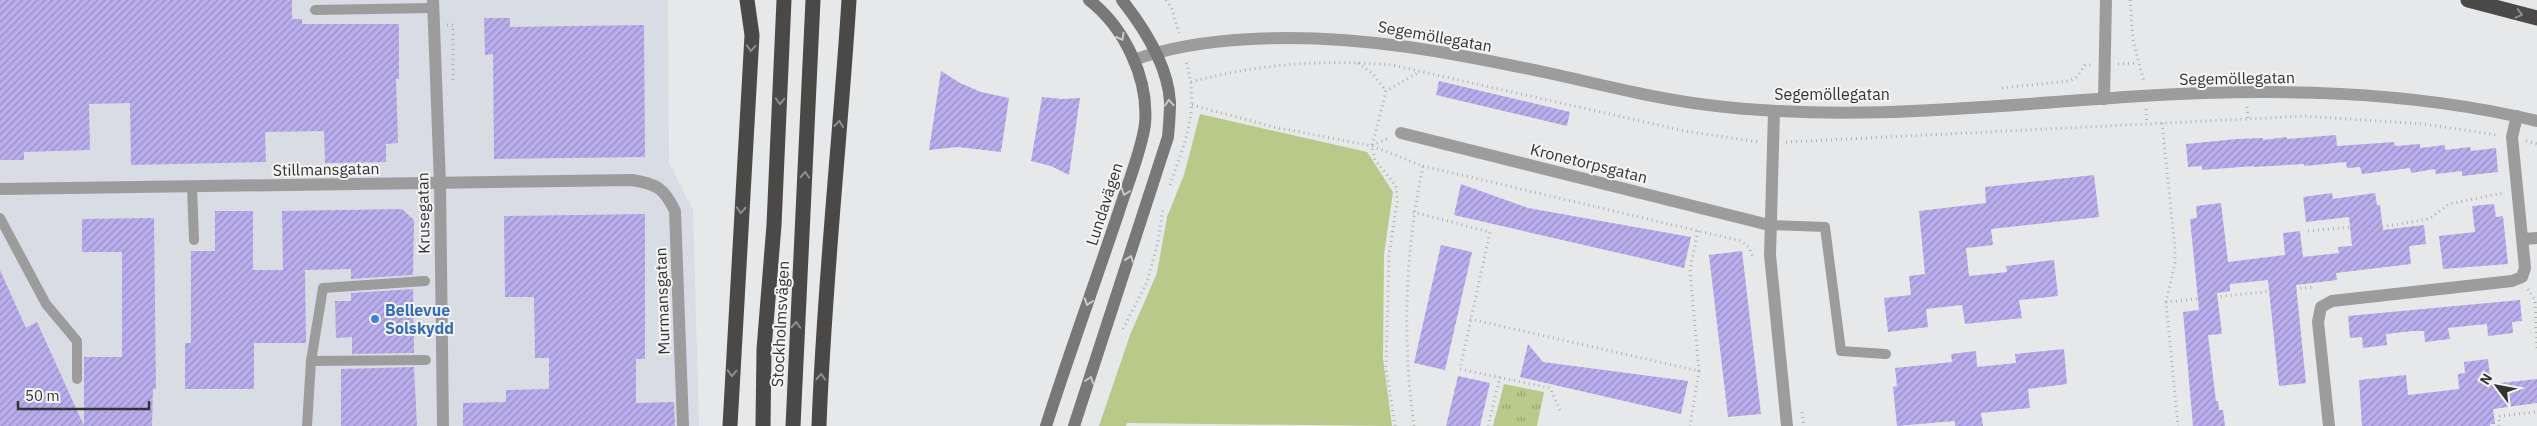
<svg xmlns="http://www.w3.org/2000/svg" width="2537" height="426" font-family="'IBM Plex Sans',sans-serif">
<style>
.built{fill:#dadce3}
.grass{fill:url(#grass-tufts)}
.park{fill:#b8c98a}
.building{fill:url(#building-hatch)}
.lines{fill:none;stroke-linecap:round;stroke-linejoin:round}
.path{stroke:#b0b1b1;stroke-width:3;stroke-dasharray:1 4;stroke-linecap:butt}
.service{stroke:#9d9c9c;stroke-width:10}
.minor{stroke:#9d9c9c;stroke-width:12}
.tertiary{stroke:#9d9c9c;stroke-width:12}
.secondary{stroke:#797878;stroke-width:12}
.motorway{stroke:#4a4948;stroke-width:15}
.oneway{stroke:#8e8e8e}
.oneway2{stroke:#cac9ca}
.shop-dot{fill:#3f7fe0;stroke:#f5f5f6;stroke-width:2}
.labels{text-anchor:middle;stroke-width:4;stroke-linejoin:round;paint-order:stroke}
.street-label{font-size:16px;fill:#343434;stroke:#f5f5f6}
.shop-label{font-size:16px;font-weight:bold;fill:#366cbe;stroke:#f5f5f6;text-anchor:start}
</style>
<defs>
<pattern id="grass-tufts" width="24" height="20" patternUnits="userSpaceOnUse" patternTransform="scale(1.25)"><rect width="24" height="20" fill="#b8c98a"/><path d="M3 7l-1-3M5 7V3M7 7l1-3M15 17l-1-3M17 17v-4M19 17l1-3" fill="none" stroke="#96a472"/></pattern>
<pattern id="building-hatch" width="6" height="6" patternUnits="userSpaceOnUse" patternTransform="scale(1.25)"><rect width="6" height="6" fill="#baaded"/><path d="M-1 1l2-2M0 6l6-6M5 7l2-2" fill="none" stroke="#988ec1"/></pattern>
</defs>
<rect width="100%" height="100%" fill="#e7e8e9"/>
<path class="built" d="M0,0H668L669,163L693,210L699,426H0Z"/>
<path class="grass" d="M1504,384L1544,392L1537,426H1493Z"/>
<path class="park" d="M1200,114L1367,152L1393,192L1384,254L1383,358L1392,426L1127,423L1126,426H1099L1130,335L1157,273L1167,217L1184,175Z"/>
<g class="building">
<path d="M0,0H292V19H302V24H399V79H396L398,143L386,144V162L325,163L324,131L265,132L266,162L131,165L130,103L89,104L90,150L24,152V160H0Z"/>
<path d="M484,18H510V27L644,25L645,157L494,159L493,54L485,55Z"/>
<path d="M941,71L960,83L981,92L1009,98L1001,152L958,147L929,150Z"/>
<path d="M1439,81L1570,112L1567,126L1436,95Z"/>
<path d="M1042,97L1062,99L1080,98L1069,175L1051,166L1031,161Z"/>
<path d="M2336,135L2337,146L2394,142L2395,146L2420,144V148L2445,145V150L2470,147L2471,151L2496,148L2498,172L2462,176V171L2436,174L2435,169L2411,173L2410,168L2362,174L2360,167L2347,168L2346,162L2304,166V164L2254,167V166L2202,170V166L2188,167L2186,144L2237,139L2263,138V140L2287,137V139Z"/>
<path d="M2094,175L2099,217L1991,229L1993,245L1966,248L1969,276L2007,272L2006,266L2054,260L2058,296L2019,300L2022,318L1965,324L1962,305L1926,309L1928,327L1888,332L1884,298L1911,295L1909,276L1925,274L1919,211L1986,203L1985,187Z"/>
<path d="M1461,184L1528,208L1691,237L1684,268L1454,215Z"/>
<path d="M2332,193L2333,199L2375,193L2377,205H2380L2383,230L2424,225L2426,244L2409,246L2411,264L2336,273L2337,280L2296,285L2306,383L2279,386L2268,280L2230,284V291L2217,293L2222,334L2208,335L2216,401H2218L2219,410H2223L2225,426H2193L2183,312L2199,310L2190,219L2197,218L2196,206L2221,203L2228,262L2285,255L2283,233L2300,231L2303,257L2339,253L2338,247L2352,246L2349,217L2306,222L2303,197Z"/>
<path d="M2494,204L2496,217L2503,216L2508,264L2443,269L2439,236L2475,232L2472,206Z"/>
<path d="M402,209L414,220L413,275L351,279V269L305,270L306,343H254V389H185V343H191V251H215V211H253V270H283L282,211Z"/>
<path d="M645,214V359H636V403L674,402L675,426H463V403L506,402V390L549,389V358H535L534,297H505L504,216Z"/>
<path d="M154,218L156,389H153L152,426H84V357H122V252H82V219Z"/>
<path d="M1441,245L1472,252L1445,370L1414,363Z"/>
<path d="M1742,251L1761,414L1728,417L1709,255Z"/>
<path d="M0,270L26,328L37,322L84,426H0Z"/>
<path d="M413,289L414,353L352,354V337L336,338L335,301H351V293Z"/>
<path d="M2520,300L2522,321L2512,322L2513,333L2488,336L2487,324L2476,325L2448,328L2450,339L2425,342L2424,331H2413L2386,334L2387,345L2363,348L2362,337L2350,338L2348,316Z"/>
<path d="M1528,344L1543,362L1688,381L1681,414L1520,377Z"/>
<path d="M2064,349L2067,384L2028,389L2030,408L1981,413L1983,426H1955V421L1897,426L1893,387L1897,386L1895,368L1952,362L1951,354L1976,351L1977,367L2016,363L2015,354Z"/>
<path d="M2488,359L2491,384L2537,379V403L2493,409L2495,424H2490V426H2362L2359,380L2406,375L2408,395L2459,389L2458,374L2465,373L2464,362Z"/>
<path d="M414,367L417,426H341V369Z"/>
<path d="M1458,376L1490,383L1480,426H1446Z"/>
</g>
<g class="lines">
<g class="path">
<path d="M1166,0L1172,9L1179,33"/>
<path d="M2130,0L2133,40L2144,82"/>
<path d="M447,25H453V80"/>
<path d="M1358,63L1373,74L1386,91"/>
<path d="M2118,64L2138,63"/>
<path d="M1191,82C1257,64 1324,59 1392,65L1685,131L1759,142"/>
<path d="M2002,88L2069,81L2077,77L2085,65H2092"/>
<path d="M1192,105L1274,127L1372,146L1423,166C1405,252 1402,339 1414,426"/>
<path d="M2247,107L2248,118"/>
<path d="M2146,109L2147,123"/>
<path d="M2162,123L2175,249V263L2166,302L2178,426"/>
<path d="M2526,141L2537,144"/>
<path d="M1786,142L2304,116L2424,124L2497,135"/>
<path d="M1372,145L1390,138"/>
<path d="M1423,166L1741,241L1749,247L1753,257"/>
<path d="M1170,185C1186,138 1200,111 1186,61"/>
<path d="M1413,212L1490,232L1460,369L1550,388L1560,410"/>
<path d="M1698,231L1690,270L1699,371"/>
<path d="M2308,231L2351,227L2364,230L2429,219L2449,204L2503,193"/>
<path d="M2528,289L2535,300L2537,349"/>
<path d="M2166,302L2313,287"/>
<path d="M1470,319L1699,371L1690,426"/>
<path d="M1123,329L1147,282L1158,242L1163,208"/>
<path d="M1802,412L1804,426"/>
<path d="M1395,426L1386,368L1389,256L1397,202L1396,186L1375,160L1372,146L1386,91L1419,72"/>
<path d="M1488,426L1500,377"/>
<path d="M2499,426V416L2537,412"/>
</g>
<g class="service">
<path d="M315,10L433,8"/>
<path d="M192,187L194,240"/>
<path d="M0,218L46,304L77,341V379"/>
<path d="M1769,225L1825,227L1841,351L1886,354"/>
<path d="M311,361L323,288L425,281"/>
<path d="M307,426L311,361L426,360"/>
</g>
<g class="minor">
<path d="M433,0L440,184L443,426"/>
<path d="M2104,99L2106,0"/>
<path d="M1774,111L1770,255L1787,426"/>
<path d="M1401,133L1769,225"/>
<path d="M0,189L632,180C657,184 664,188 675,211L683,426"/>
<path d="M2523,239L2537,238"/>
<path d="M2329,426L2318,322L2321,307L2332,301L2512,281L2522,277L2525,268L2512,137L2517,116"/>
</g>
<path class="tertiary" d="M1134,60C1172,46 1212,41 1252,39C1357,33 1460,54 1562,76C1610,87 1659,99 1708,105C1852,123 1997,105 2141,96C2272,88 2409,90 2537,121"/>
<g class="secondary">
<path d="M1046,426C1069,354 1095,283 1119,211C1127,186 1142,149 1145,124C1149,78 1124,27 1089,0"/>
<path d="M1074,426L1168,137C1169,126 1170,114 1170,102C1168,65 1144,28 1122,0"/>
</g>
<g class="motorway">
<path d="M2468,0L2537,18"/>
<path d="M730,426L752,35L747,0"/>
<path d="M763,426L764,349L774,225L784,0"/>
<path d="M793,426L813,0"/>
<path d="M819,426C824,284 840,142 849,0"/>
</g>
</g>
<defs><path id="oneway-chevron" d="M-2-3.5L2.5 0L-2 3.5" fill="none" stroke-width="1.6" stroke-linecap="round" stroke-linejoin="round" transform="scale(1.25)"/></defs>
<g class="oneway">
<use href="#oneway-chevron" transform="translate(2519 14) rotate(15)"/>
<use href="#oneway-chevron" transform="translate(751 48) rotate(93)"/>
<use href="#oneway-chevron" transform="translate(780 101) rotate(92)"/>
<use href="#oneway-chevron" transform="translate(839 124) rotate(-84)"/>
<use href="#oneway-chevron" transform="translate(805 175) rotate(-87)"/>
<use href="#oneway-chevron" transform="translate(741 210) rotate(93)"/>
<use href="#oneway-chevron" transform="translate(796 325) rotate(-87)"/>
<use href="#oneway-chevron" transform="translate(732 373) rotate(93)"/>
<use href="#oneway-chevron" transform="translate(821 377) rotate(-87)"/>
</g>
<g class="oneway2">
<use href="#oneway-chevron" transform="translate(1121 37) rotate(60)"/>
<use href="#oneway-chevron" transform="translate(1169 103) rotate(-94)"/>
<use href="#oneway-chevron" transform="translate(1125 192) rotate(108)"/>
<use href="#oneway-chevron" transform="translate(1130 259) rotate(-71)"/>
<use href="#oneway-chevron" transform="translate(1088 302) rotate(109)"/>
<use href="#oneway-chevron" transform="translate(1090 380) rotate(-72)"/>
</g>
<circle class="shop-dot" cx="375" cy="319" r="5"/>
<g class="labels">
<g class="street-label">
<text transform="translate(1435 36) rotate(10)" y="6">Segemöllegatan</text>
<text transform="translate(2237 78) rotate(-1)" y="6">Segemöllegatan</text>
<text x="1832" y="100">Segemöllegatan</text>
<text transform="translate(1589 163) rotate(14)" y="6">Kronetorpsgatan</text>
<text transform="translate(326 169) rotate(-1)" y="6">Stillmansgatan</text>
<text transform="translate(1104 204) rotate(-72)" y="6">Lundavägen</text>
<text transform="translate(423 213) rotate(-91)" y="6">Krusegatan</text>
<text transform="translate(662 301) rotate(-92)" y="6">Murmansgatan</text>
<text transform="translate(780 324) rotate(-87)" y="6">Stockholmsvägen</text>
</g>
<g class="shop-label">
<text x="385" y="316">Bellevue<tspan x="385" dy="18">Solskydd</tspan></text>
</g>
</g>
<g transform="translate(2497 386) rotate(302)" stroke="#f5f5f6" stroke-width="4" paint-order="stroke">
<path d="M0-4L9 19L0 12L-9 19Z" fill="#343434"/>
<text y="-8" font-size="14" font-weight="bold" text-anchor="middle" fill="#343434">N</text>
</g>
<path d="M18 401v8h131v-8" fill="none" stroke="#343434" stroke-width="2.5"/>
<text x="25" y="401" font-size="15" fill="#343434" stroke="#f5f5f6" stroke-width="4" paint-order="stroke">50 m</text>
</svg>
